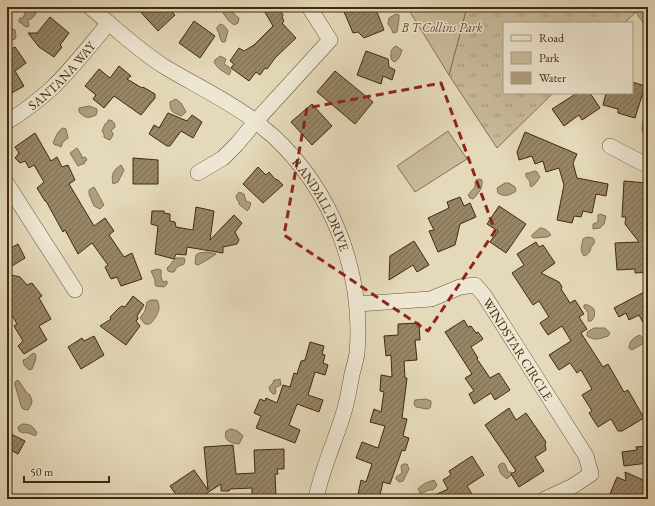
<svg xmlns="http://www.w3.org/2000/svg" width="655" height="506" font-family="'EB Garamond',serif">
<style>
.grass{fill:url(#grass-tufts);stroke:#857253}
.green{fill:#c8bb9c;stroke:#857253}
.water{fill:#ad9e7e;stroke:#827050}
.building{fill:url(#building-hatch);stroke:#422a0a}
.lines{fill:none;stroke-linecap:round;stroke-linejoin:round}
.minor-casing{stroke:#6a5636;stroke-width:16}
.minor{stroke:#ede6d2;stroke-width:15}
.marked{fill:none;stroke:#8f2418;stroke-width:3;stroke-dasharray:8 5;stroke-linejoin:round}
.labels{text-anchor:middle;stroke-width:3;stroke-linejoin:round;paint-order:stroke}
.park-label{font-size:13px;font-style:italic;fill:#5d4727;stroke:#ede6d2}
.street-label{font-size:13px;fill:#422a0a;stroke:#ede6d2}
</style>
<defs>
<pattern id="grass-tufts" width="24" height="20" patternUnits="userSpaceOnUse"><rect width="24" height="20" fill="#c8bb9c"/><path d="M3 7l-1-3M5 7V3M7 7l1-3M15 17l-1-3M17 17v-4M19 17l1-3" fill="none" stroke="#a4987d"/></pattern>
<pattern id="building-hatch" width="6" height="6" patternUnits="userSpaceOnUse"><rect width="6" height="6" fill="#968566"/><path d="M-1 1l2-2M0 6l6-6M5 7l2-2" fill="none" stroke="#7c6d52"/></pattern>
</defs>
<rect width="100%" height="100%" fill="#e4d9ba"/>
<filter id="stains"><feTurbulence type="fractalNoise" baseFrequency=".005" numOctaves="4"/><feColorMatrix values="0 0 0 0 .2 0 0 0 0 .09 0 0 0 0 .02 0 0 0 .5 -.17"/></filter>
<radialGradient id="worn" r=".72"><stop offset=".6" stop-color="#630" stop-opacity="0"/><stop offset="1" stop-color="#630" stop-opacity=".3"/></radialGradient>
<path class="grass" d="M467,7H648V30L636,12L624,23H504V93H553L497,148L449,75Z"/>
<g class="green">
<path d="M407,7H467L449,75Z"/>
<path d="M448,131L467,159L415,192L397,166Z"/>
</g>
<g class="water">
<path d="M228,8L233,11L234,14L239,18L238,23L234,25L228,20L223,13L224,11Z"/>
<path d="M28,9H34L36,14L31,19L28,20L29,26L26,27L21,23L19,22V20L20,18H23L25,13Z"/>
<path d="M396,14L399,15V19L397,32L393,33L391,28L388,24L389,18Z"/>
<path d="M220,24C225,25 226,28 228,31L225,42H222C219,38 220,33 217,30V27Z"/>
<path d="M7,28L13,29L15,30L16,36L15,39L12,40L8,36H7Z"/>
<path d="M396,46L402,50C400,56 399,60 394,62L391,59C391,53 390,49 396,46Z"/>
<path d="M220,56L226,59L224,64L229,67L231,71L229,75C222,71 218,69 214,62L215,60Z"/>
<path d="M176,99L181,103L186,112L181,116C173,112 170,113 170,102Z"/>
<path d="M89,106L97,109V112L96,115C88,119 85,118 79,112V108Z"/>
<path d="M646,118H648V136H644L642,129C643,125 641,120 646,118Z"/>
<path d="M108,120C112,120 115,122 115,127L111,131L113,133V135L110,140L107,139L104,137V134L102,131L105,124L108,122Z"/>
<path d="M63,128L66,129L68,138L63,142L61,147L57,145H55L53,143C56,137 57,131 63,128Z"/>
<path d="M77,148L82,156L81,158L85,157L87,159L86,161H84L85,163L78,166L70,153Z"/>
<path d="M121,165L124,170L118,182L113,184C111,175 113,170 121,165Z"/>
<path d="M535,171L537,172L538,174L540,177L535,184L531,187L530,185V182C528,178 525,178 526,173H529Z"/>
<path d="M479,179L482,180C483,188 478,194 473,199L470,198L468,195L475,187V183L476,180Z"/>
<path d="M505,183H509L515,187L516,191C509,196 504,197 498,193L497,188Z"/>
<path d="M94,187L104,205L100,209L94,206L89,194V190Z"/>
<path d="M239,192L244,194L246,201L251,203L249,209L247,211C245,208 241,207 239,204V201L237,200L236,196Z"/>
<path d="M600,214L606,216L604,224L600,228L593,229V224L598,222V215Z"/>
<path d="M540,228C545,228 548,231 551,235L547,237L534,238L532,237V235Z"/>
<path d="M587,237L593,238C595,240 595,242 593,245L591,246C591,251 589,254 584,256C579,249 582,246 583,239Z"/>
<path d="M207,252L216,254C210,258 204,262 198,265L195,264L196,255L199,253Z"/>
<path d="M176,258H184L185,260L184,264L177,267L174,272H171L168,271L167,268C171,265 172,261 176,258Z"/>
<path d="M157,269L161,270V277L163,282L167,281V284L164,287L156,286L155,284V280L151,271Z"/>
<path d="M151,300H157C158,302 159,305 159,307C160,311 153,323 149,324C148,325 147,324 145,324L140,318L145,311L147,302Z"/>
<path d="M584,305C589,304 591,307 594,309C595,314 595,318 591,321H588C588,315 589,312 584,308Z"/>
<path d="M594,328H605L610,333L608,336C599,339 595,341 587,336V332Z"/>
<path d="M640,335L643,339H645L646,342L632,350L629,348C629,341 634,337 640,335Z"/>
<path d="M34,353L36,355L35,362L32,369L29,370L24,365L23,360C28,359 29,355 34,353Z"/>
<path d="M280,379L281,385L275,388L276,391L275,394H273L270,391L269,387L273,383L274,380H276Z"/>
<path d="M18,380L27,393L30,395L32,401L31,405L28,410L23,409L21,406L15,385V382Z"/>
<path d="M426,399L431,401V404L430,408L427,409L416,407L414,404L415,400Z"/>
<path d="M22,424C30,424 33,426 37,433L35,436C33,435 30,433 28,433C24,432 24,434 19,431L18,427Z"/>
<path d="M231,429C236,430 240,432 243,436L239,444C231,443 223,441 226,431Z"/>
<path d="M503,463L505,464L508,472H511L512,473L511,476H509V477L507,479L501,474L498,466L500,464Z"/>
<path d="M403,464H407L409,469L403,481L399,482L396,479V477L402,473L401,466Z"/>
<path d="M434,480L437,485L435,488L433,490C428,489 425,493 420,493L418,489C422,484 428,482 434,480Z"/>
</g>
<g class="building">
<path d="M136,7H167L175,15L158,31Z"/>
<path d="M262,7H278L283,15L282,17L284,21L282,23L296,38L275,58L267,69L265,68L260,75L256,72L249,81L231,68L234,64L230,61L239,48L244,51L254,45L273,26Z"/>
<path d="M342,7H375L384,30L364,38L358,32L353,33Z"/>
<path d="M50,17L69,33L60,45L62,47L54,57L39,47L28,33H37Z"/>
<path d="M194,21L215,36L200,58L179,43Z"/>
<path d="M15,47L26,63L15,71L24,86L10,94L7,89V51Z"/>
<path d="M366,51L388,59L389,67L395,70L392,80L383,76L381,84L357,75Z"/>
<path d="M119,66L131,76L127,79L142,88L143,87L155,94V98L141,115L114,96L104,108L93,99L96,95L85,86L99,69L110,78Z"/>
<path d="M335,71L373,102L355,124L317,92Z"/>
<path d="M632,82L645,86L635,118L618,113V109L603,105L606,93H632Z"/>
<path d="M577,93H590L600,108L582,120L579,115L564,126L552,109Z"/>
<path d="M312,104L332,126L312,145L291,122Z"/>
<path d="M168,113L187,121L192,115L202,122L193,138L181,131L170,146H167L149,134L154,125L159,128Z"/>
<path d="M525,132L577,154L573,163L577,178L608,184L606,196L596,194L592,213L583,211L581,217L574,216L572,223L557,220L564,185L559,168L546,172L543,161L535,164L532,156L519,160L517,152Z"/>
<path d="M35,133L51,161L57,157L62,167L68,165L75,180L69,184L94,226L105,218L114,231L109,235L124,257L132,253L142,279L121,286L117,277L111,279L105,267L108,265L92,243L78,254L65,230L63,232L46,201H45L37,188L44,182L34,165L29,168L25,161L20,163L15,158L19,153L15,147Z"/>
<path d="M133,158L158,160V184H133Z"/>
<path d="M258,167L266,175L269,172L275,179L278,180L283,185L263,203L243,184Z"/>
<path d="M624,181L647,183L645,214H648V225L647,234L645,233L648,272L635,273V269L617,270L615,243L639,242L625,224L626,217H622Z"/>
<path d="M460,197L464,206L470,203L476,217L460,224L455,245L438,252L429,231L434,230L428,218L449,208L447,202Z"/>
<path d="M499,206L526,224L506,253L490,242L498,231L487,224Z"/>
<path d="M196,207L214,211L210,240L234,215L242,223L235,232L239,240L237,244L223,247V253L187,247L186,255L176,254L174,259L155,254L158,226L151,224L152,211H164V213L170,214V221L175,222L176,227L193,230Z"/>
<path d="M414,241L429,265L417,272L413,265L389,280L390,256Z"/>
<path d="M536,242L539,247L543,245L555,263L541,273L559,282L562,287L561,289L570,303L575,300L584,314L579,317L587,329L581,333L603,367L608,364L624,392L628,390L644,418L622,431H618L611,419L598,427L589,413L592,411L582,395L592,389L581,370L577,373L570,363L559,370L549,355L571,341L562,326L548,335L540,323L549,317L539,301L533,305L512,273L524,265L517,254Z"/>
<path d="M18,244L25,258L7,269V250Z"/>
<path d="M7,274L20,277L27,285L32,283L42,296L39,298L51,319L39,326L47,340L24,354L18,346L23,341L14,326L17,324L7,307Z"/>
<path d="M648,290V332L639,315L629,320L626,313L619,317L614,308Z"/>
<path d="M133,296L144,305L137,316L138,319L136,321L140,326L126,345L100,326L111,319L110,317L119,308L122,306L125,307Z"/>
<path d="M464,320L468,327L471,326L476,333L478,332L483,339L471,347L478,358L477,359L490,378L499,373L510,390L495,400L491,393L474,404L469,394L474,391L465,378L472,374L445,332Z"/>
<path d="M419,323L420,340H415L417,360L404,361L405,378H407L402,418L407,419L403,436L409,438L405,451L402,450L390,484L383,482L379,499H357L361,480L366,482L372,464L356,458L362,442L378,448L385,426L370,422L374,409L381,412L384,392L380,391L381,375L392,377L391,355L386,356L384,336L398,335V324Z"/>
<path d="M94,336L104,355L81,369L68,347L82,338L84,341Z"/>
<path d="M310,342L324,346L322,354L325,355L323,363L328,365L325,375L315,372L308,395L323,400L319,412L297,404L289,425L300,430L295,443L256,428L261,416L254,413L260,399L265,401L266,398L277,403L283,385L290,387L294,373L297,374L301,361L305,360Z"/>
<path d="M509,408L516,420L526,413L546,442L545,444L546,450L535,457L544,471L519,487L511,474L516,471L500,447L485,425Z"/>
<path d="M7,432L25,441L18,454L7,448Z"/>
<path d="M233,445L236,474L255,473L254,450L284,449V469H277L278,474H275L276,496L252,497V488L230,489L229,491H221V484L198,499L194,494L187,499H179L170,486L194,470L208,490L204,447Z"/>
<path d="M648,446V463L624,466L622,452L637,450L636,447Z"/>
<path d="M472,456L484,475L467,486L475,499H426L448,489L443,480L451,475L449,471Z"/>
<path d="M625,472L648,482V499H622L610,494L617,477L626,481Z"/>
</g>
<g class="lines">
<defs>
<g id="minor">
<path id="s1" d="M90,7C114,27 138,50 165,67C195,85 227,100 255,121C261,125 266,131 272,135C332,190 364,272 357,353C356,360 354,367 352,374C350,385 348,397 345,408C337,438 322,467 316,499"/>
<path id="s2" d="M7,122C23,112 38,101 52,88C73,68 90,45 109,23"/>
<path d="M610,146L648,166"/>
<path d="M198,173L223,158L237,144L256,121L330,40L309,7"/>
<path d="M7,184L75,290"/>
<path id="s3" d="M357,304L431,299L460,287L475,285L484,295L586,456L591,474L573,486L545,499"/>
</g>
</defs>
<use href="#minor" class="minor-casing"/>
<use href="#minor" class="minor"/>
</g>
<path class="marked" d="M441,83L495,231L428,331L284,235L307,108Z"/>
<g class="labels">
<g class="park-label">
<text x="442" y="32">B T Collins Park</text>
</g>
<g class="street-label">
<text dy="5" stroke="none"><textPath href="#s2" startOffset="72">SANTANA WAY</textPath></text>
<text dy="5" stroke="none"><textPath href="#s1" startOffset="309">RANDALL DRIVE</textPath></text>
<text dy="5" stroke="none"><textPath href="#s3" startOffset="198">WINDSTAR CIRCLE</textPath></text>
</g>
</g>
<rect width="655" height="506" fill="none" stroke="#e4d9ba" stroke-width="24"/>
<rect x="8" y="8" width="639" height="490" fill="none" stroke="#422a0a" stroke-width="2"/>
<rect x="12" y="12" width="631" height="482" fill="none" stroke="#422a0a"/>
<rect x="503" y="22" width="130" height="72" fill="#ede6d2" stroke="#a99b82"/>
<rect x="511" y="35" width="20" height="6" fill="#ede6d2" stroke="#a99b82"/>
<text x="539" y="42" font-size="12" fill="#422a0a">Road</text>
<rect x="511" y="52" width="20" height="12" fill="#c8bb9c" stroke="#a99b82"/>
<text x="539" y="62" font-size="12" fill="#422a0a">Park</text>
<rect x="511" y="72" width="20" height="12" fill="#ad9e7e" stroke="#a99b82"/>
<text x="539" y="82" font-size="12" fill="#422a0a">Water</text>
<path d="M24 476v6h85v-6" fill="none" stroke="#422a0a" stroke-width="2"/>
<text x="30" y="476" font-size="12" fill="#422a0a" stroke="#ede6d2" stroke-width="3" paint-order="stroke">50 m</text>
<rect width="100%" height="100%" filter="url(#stains)"/>
<rect width="100%" height="100%" fill="url(#worn)"/>
</svg>
